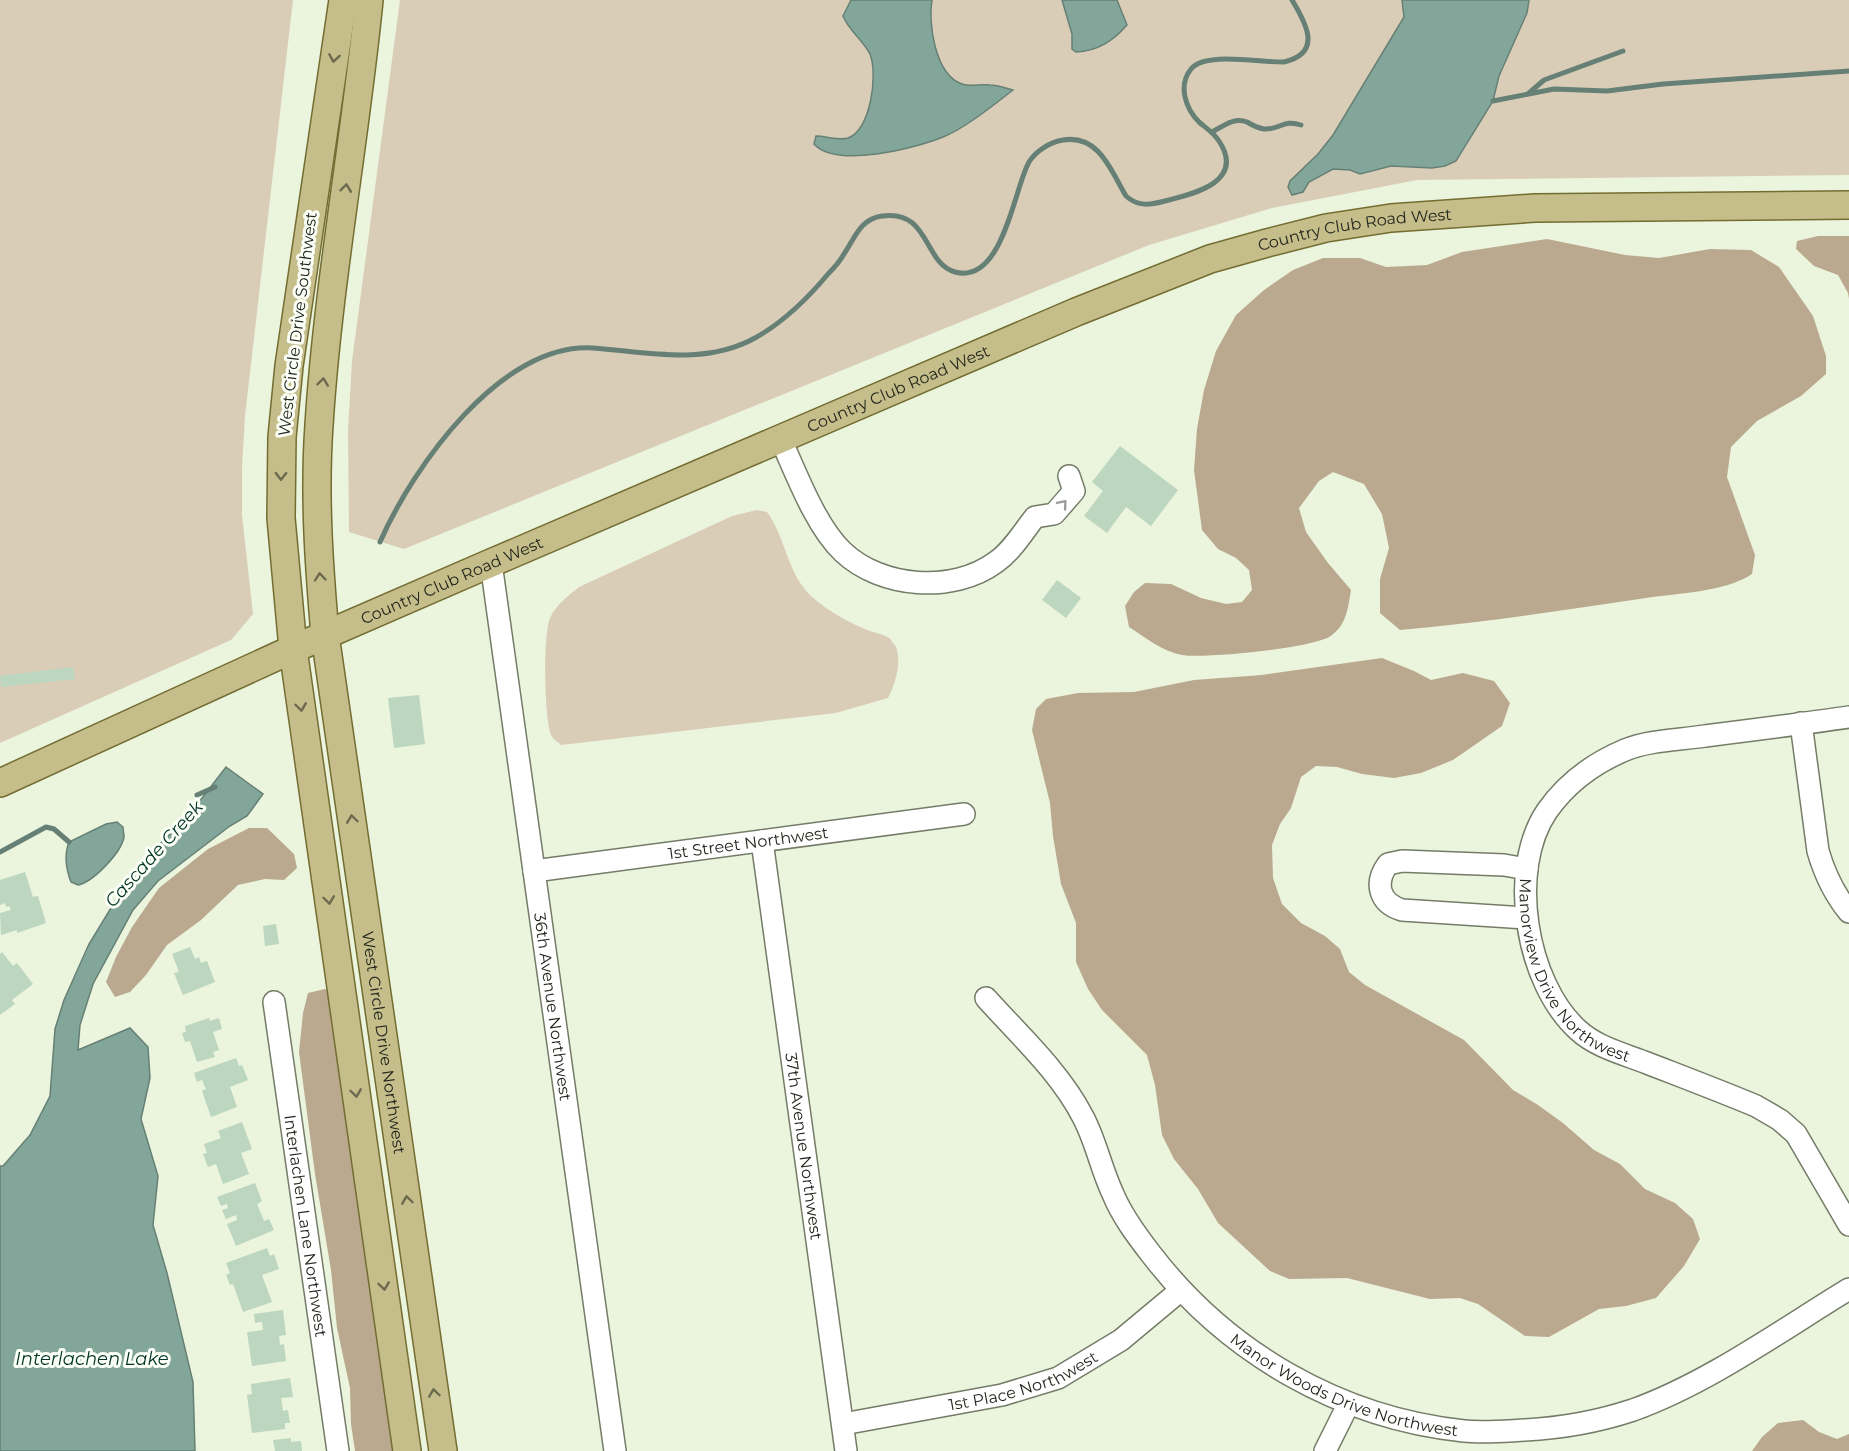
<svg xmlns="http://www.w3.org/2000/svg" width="1849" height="1451" font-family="Montserrat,sans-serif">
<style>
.green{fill:#dacdb8}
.forest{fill:#baa98e}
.water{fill:#83a69a;stroke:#668075;stroke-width:1.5}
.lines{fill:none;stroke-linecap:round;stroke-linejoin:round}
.stream{stroke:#668075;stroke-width:5}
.building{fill:#bcd6bf}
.minor-casing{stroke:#747c68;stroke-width:24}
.major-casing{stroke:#736d32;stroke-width:30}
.minor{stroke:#fff;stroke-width:21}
.major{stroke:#c5be8a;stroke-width:27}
.oneway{stroke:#6c6a4f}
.oneway2{stroke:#9c9d9a}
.labels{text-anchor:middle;stroke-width:6;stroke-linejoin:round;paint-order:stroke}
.street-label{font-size:16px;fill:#23261e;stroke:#fbfff6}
.water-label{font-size:18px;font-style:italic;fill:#003327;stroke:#fbfff6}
</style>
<rect width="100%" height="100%" fill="#ebf4dd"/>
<g class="green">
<path d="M0,0H293L245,416L242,468V515L253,614L231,640L0,743Z"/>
<path d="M400,0H1849V175L1417,180L1272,208L1149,245L404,549L349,532L348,430L352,361Z"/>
<path d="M757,510L767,512C786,538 787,574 812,597C828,611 848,622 867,630C874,633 884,634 889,638C890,638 894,645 895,645C903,661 895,684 888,698L836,713L561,745C558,742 553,739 551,735C544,717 543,635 550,618C556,605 568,596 579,587L732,516Z"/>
</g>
<g class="forest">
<path d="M1818,236H1849V299L1848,293L1838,275L1814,266L1796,249L1797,241Z"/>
<path d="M1547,239L1625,255L1659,258L1710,249L1751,250L1779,267L1813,316L1826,356V374L1801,396L1757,421L1731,447L1727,477L1755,555L1752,574C1725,592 1679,593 1646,598C1564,610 1482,623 1400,630L1380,613V579L1389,548L1382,514L1364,484L1333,472L1319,481L1299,508L1306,532L1328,563L1351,590C1348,607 1347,624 1332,635C1318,648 1203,659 1182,655C1163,652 1145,637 1129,627L1125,606L1134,592L1145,583L1171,584L1201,598L1226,604L1242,602L1252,590L1249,570L1236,558L1218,549L1202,530L1194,470L1197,429L1204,390L1216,351L1236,315L1264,290L1293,270L1323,258H1360L1386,267L1427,265L1462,252Z"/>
<path d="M1382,658L1414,671L1431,680L1463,673L1494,681L1510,703L1502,726L1453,760L1421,773L1394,778L1362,774L1337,767L1316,766L1301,777L1291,808L1280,824L1272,845L1273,878L1282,904L1301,923L1325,936L1340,949L1349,972L1365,985L1464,1040L1513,1090L1538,1105L1563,1123L1594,1150L1620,1164L1645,1189L1675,1203L1693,1219L1700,1239L1684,1266L1656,1298L1626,1306L1599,1309L1549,1337L1525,1336L1478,1304L1460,1298L1430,1299L1347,1278L1289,1279L1270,1271L1218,1223L1198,1189L1174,1159L1162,1135L1155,1085L1147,1055L1102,1010L1088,989L1076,962V923L1061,884L1053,836L1050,803L1032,730L1036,709L1046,699L1078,693L1134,692L1194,680L1262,675Z"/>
<path d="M249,828H267L294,854L297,868L284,880L265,879L238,885L201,920L167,945L146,975L130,992L115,997L106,982L116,957L132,927L159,888L208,849Z"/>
<path d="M325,989L338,996L406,1451H355L351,1424L350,1388L337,1328L331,1270L315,1174L299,1052L303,1013L308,993Z"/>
<path d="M1803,1420L1819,1432L1837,1439L1849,1434V1451H1752L1762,1437L1778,1423Z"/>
</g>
<g class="water">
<path d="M851,0H932C928,23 935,75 962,84C970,87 980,84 990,85C997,85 1005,88 1013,90C995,104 964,129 943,137C916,148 836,169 814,144L816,136C826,136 838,141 848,138C871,130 878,74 870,54C863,40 849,31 843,16Z"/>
<path d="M1062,0H1117L1127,25C1113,41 1098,51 1076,52L1072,49V34Z"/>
<path d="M1402,0H1529L1527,13L1499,76L1493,101L1456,161L1445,166L1432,168L1391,166L1360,174L1350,170L1333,169L1309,182L1303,192L1292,195L1288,187L1290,181L1318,154L1333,135L1404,17Z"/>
<path d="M226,767L263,794L247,816L230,826L158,881L133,910L93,984L80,1025L78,1050L130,1028L148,1047L150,1078L141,1119L158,1176L153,1225L167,1273L193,1382L195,1451H0V1166H3L30,1135L50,1096L55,1029L64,1000L89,944L134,870L189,815Z"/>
<path d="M117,822L123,827C123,830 124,833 124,837C121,853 93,882 78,885L71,882C66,869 64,855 69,842L106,824Z"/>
</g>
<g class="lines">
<g class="stream">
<path d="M1529,93L1544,80L1623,51"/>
<path d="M1493,101L1554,89L1607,91L1663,84L1849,71"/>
<path d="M1212,132C1223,126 1234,117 1247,122C1252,125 1258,128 1264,129C1280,130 1283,119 1301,125"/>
<path d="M380,542C413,467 501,342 593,348C648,352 704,366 755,338C782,323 808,298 828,274C834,268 840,261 844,254C855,238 860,219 882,216C930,209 923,263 955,272C1003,285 1014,188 1029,162C1036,151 1050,142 1063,140C1099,134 1111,171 1126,196C1138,207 1150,205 1165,201C1193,194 1246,182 1219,141C1214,133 1206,128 1199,122C1185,108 1178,85 1191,69C1205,51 1262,63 1284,62C1323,53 1306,23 1292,0"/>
<path d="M197,795L215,787"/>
<path d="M0,852L46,827L54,829L69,842"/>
</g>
</g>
<g class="building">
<path d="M1120,446L1178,490L1151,526L1126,507L1107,533L1084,516L1103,491L1092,482Z"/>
<path d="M1057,580L1081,598L1066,618L1042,600Z"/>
<path d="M73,667L75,679L1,687L0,676Z"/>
<path d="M419,695L425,744L394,748L388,698Z"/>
<path d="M25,872L33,897L38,896L46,923L17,933V930L1,935L0,913L11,910L9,906L6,907L5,903L0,905V880Z"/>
<path d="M276,924L279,944L265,946L263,926Z"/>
<path d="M190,947L195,959L199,957L201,963L207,961L215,982L183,995L174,973L179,972L172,954Z"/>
<path d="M2,952L13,966L17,963L33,984L12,1000L15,1004L0,1015V954Z"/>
<path d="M209,1018L210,1021L219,1018L222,1029L213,1032L219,1050L213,1052L215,1057L197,1062L190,1041L185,1042L182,1033L186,1032L185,1026Z"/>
<path d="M236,1058L239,1066L242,1065L248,1080L230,1087L237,1107L211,1117L202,1091L206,1089L202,1080L197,1082L194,1073Z"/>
<path d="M242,1122L252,1149L241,1153L249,1174L223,1184L216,1164L208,1167L203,1154L207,1153L204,1144L221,1138L218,1131Z"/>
<path d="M255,1183L262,1201L257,1204L264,1221L269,1219L274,1230L236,1246L227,1224L237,1220L236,1215L226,1219L222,1210L228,1208L227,1204L221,1206L217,1197Z"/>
<path d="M267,1248L270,1256L274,1254L279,1269L262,1275L272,1302L243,1312L233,1284L230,1285L226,1275L230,1273L226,1263Z"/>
<path d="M283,1310L286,1335L279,1336L280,1345L284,1344L286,1361L252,1366L247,1332L263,1330L262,1322L255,1323L254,1314Z"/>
<path d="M290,1378L293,1397L281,1398L283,1411L288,1410L290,1423H285V1429L252,1433L247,1395L252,1394L251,1384Z"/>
<path d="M291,1438V1442L301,1441L302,1451H275L273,1440Z"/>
</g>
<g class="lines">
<defs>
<g id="minor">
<path d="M781,440C796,473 816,527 843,552C881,588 953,594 996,562C1012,551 1023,532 1035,517L1054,514L1074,491L1069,476"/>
<path id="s1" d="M491,563L615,1451"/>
<path id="s2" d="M1849,717C1801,724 1753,730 1705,736C1679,740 1649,740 1625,750C1594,763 1566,784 1547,811C1507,870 1526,983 1578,1030C1596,1047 1624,1054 1647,1063C1683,1077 1720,1091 1756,1106L1780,1120L1796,1134L1849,1225"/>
<path d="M1801,723L1818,851C1825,875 1834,894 1849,912"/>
<path id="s3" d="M762,841L846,1451"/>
<path id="s4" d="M534,871L964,814"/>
<path d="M1526,918L1402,910C1379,903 1374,883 1388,864L1402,861L1504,865L1527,869"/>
<path id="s5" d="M986,998C1019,1035 1060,1072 1083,1117C1096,1141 1101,1169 1113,1194C1122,1216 1137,1236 1151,1254C1227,1353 1340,1418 1464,1431C1484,1433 1505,1431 1525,1430C1562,1428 1597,1422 1633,1410C1708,1383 1780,1331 1849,1289"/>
<path id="s6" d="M274,1002L338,1451"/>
<path id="s7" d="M843,1424L1002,1395L1058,1378L1121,1340L1181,1290"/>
<path d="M1325,1451L1348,1405"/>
</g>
<g id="major">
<path d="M343,0L289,366L282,437L281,518L293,649L407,1451"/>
<path id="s8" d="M369,0C355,142 328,283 319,425C314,496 319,565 325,635L443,1451"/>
<path id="s9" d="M0,783L293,649L491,563L1076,312L1210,259L1267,243L1326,228L1391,218L1535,208L1849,205"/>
</g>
</defs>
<use href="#minor" class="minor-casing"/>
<use href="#major" class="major-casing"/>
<use href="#minor" class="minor"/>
<use href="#major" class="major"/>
</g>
<defs><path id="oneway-chevron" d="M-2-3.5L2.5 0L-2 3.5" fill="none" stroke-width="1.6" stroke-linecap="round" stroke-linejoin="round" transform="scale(1.5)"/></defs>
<g class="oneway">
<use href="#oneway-chevron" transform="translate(334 58) rotate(99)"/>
<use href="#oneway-chevron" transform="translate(346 188) rotate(-83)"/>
<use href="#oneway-chevron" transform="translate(323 382) rotate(-83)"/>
<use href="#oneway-chevron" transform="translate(281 476) rotate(91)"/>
<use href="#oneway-chevron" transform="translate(320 577) rotate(-95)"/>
<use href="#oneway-chevron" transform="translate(301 707) rotate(82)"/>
<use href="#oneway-chevron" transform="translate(352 819) rotate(-98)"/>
<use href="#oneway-chevron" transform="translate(329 900) rotate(82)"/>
<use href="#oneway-chevron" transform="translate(356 1093) rotate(82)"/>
<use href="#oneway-chevron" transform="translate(407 1200) rotate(-98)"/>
<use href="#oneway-chevron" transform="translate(384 1286) rotate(82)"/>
<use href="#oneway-chevron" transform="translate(434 1393) rotate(-98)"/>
</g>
<use class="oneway2" href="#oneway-chevron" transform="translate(1063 504) rotate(-50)"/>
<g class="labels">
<g class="street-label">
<text dy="6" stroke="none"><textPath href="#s9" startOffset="1467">Country Club Road West</textPath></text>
<text transform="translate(297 324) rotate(-83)" y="6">West Circle Drive Southwest</text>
<text dy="6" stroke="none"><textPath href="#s9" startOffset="981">Country Club Road West</textPath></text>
<text dy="6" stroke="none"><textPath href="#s9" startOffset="495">Country Club Road West</textPath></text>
<text dy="6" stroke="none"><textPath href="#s4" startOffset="216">1st Street Northwest</textPath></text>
<text dy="6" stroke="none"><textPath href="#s2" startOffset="510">Manorview Drive Northwest</textPath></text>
<text dy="6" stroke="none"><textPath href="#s1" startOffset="448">36th Avenue Northwest</textPath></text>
<text dy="6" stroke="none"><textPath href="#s8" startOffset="1050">West Circle Drive Northwest</textPath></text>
<text dy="6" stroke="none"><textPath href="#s3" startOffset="308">37th Avenue Northwest</textPath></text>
<text dy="6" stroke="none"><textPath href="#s6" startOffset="226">Interlachen Lane Northwest</textPath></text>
<text dy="6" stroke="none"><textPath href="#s7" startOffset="186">1st Place Northwest</textPath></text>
<text dy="6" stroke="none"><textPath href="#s5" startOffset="548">Manor Woods Drive Northwest</textPath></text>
</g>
<g class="water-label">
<text transform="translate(154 854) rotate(-48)" y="6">Cascade Creek</text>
<text x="92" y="1365">Interlachen Lake</text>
</g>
</g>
</svg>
